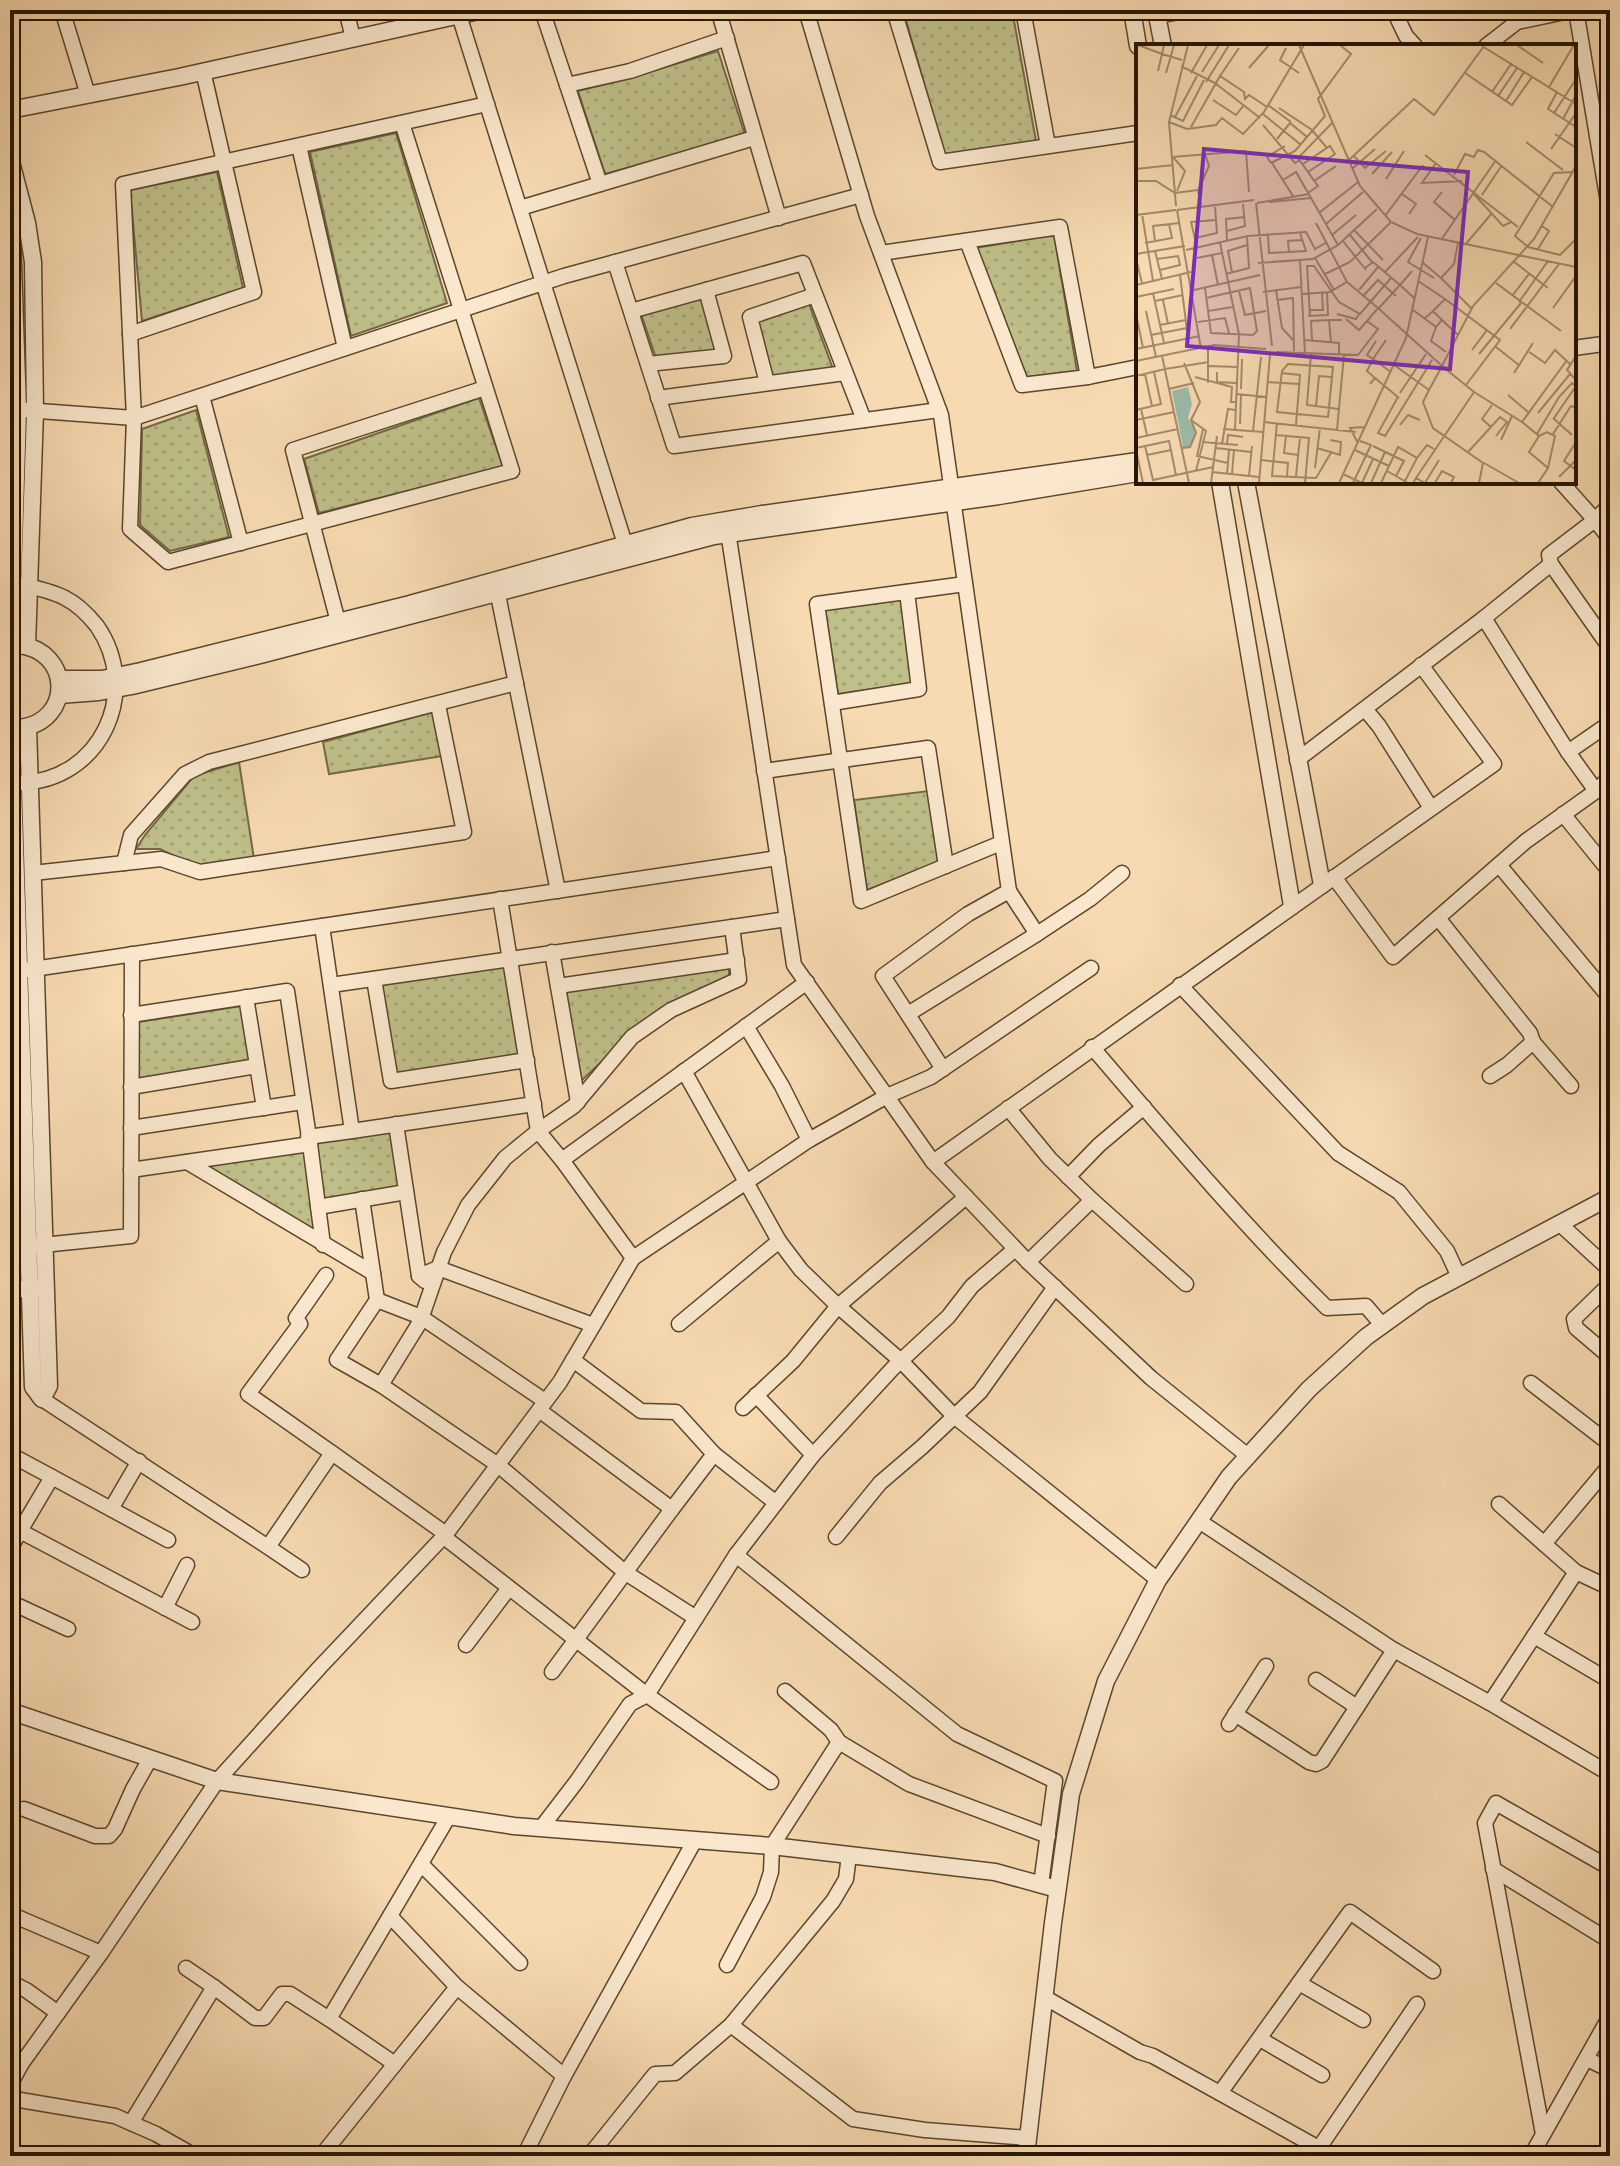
<svg xmlns="http://www.w3.org/2000/svg" width="1620" height="2166" font-family="Vollkorn,serif">
<style>
.grass{fill:url(#grass-dots);stroke:#726a45;stroke-width:2}
.lines{fill:none;stroke-linecap:round;stroke-linejoin:round}
.minor-casing{stroke:#5a462c;stroke-width:17}
.tertiary-casing{stroke:#5a462c;stroke-width:19}
.minor{stroke:#fae7cd;stroke-width:14}
.tertiary{stroke:#fae7cd;stroke-width:16}
.inset-road{fill:none;stroke:#a48b6b;stroke-width:2}
.view{fill:#7b2cbf;fill-opacity:0.15;stroke:#7b2cbf;stroke-width:4}
.inset-edge{fill:none;stroke:#261400;stroke-width:4}
</style>
<defs>
<pattern id="grass-dots" width="8" height="8" patternUnits="userSpaceOnUse" patternTransform="scale(2)"><rect width="8" height="8" fill="#bfbf8a"/><path d="M2 2h.1M6 6h.1" fill="none" stroke="#a4a375" stroke-width="1.8" stroke-linecap="round"/></pattern>
</defs>
<rect width="100%" height="100%" fill="#f8dab2"/>
<filter id="stains"><feTurbulence type="fractalNoise" baseFrequency=".0025" numOctaves="4"/><feColorMatrix values="0 0 0 0 .2 0 0 0 0 .09 0 0 0 0 .02 0 0 0 .5 -.17"/></filter>
<radialGradient id="worn" r=".72"><stop offset=".6" stop-color="#630" stop-opacity="0"/><stop offset="1" stop-color="#630" stop-opacity=".3"/></radialGradient>
<g class="grass">
<path d="M903,10H1012L1036,141L945,156Z"/>
<path d="M718,51L745,135L605,174L578,91L630,78Z"/>
<path d="M396,133L447,303L351,336L310,152Z"/>
<path d="M217,172L243,288L142,321L130,190Z"/>
<path d="M1054,235L1077,371L1027,377L975,248Z"/>
<path d="M702,296L719,351L656,358L641,314Z"/>
<path d="M809,304L833,369L772,377L756,321Z"/>
<path d="M479,398L503,467L319,513L304,459Z"/>
<path d="M196,410L229,537L170,551L140,525L142,429Z"/>
<path d="M902,598L914,683L838,694L825,609Z"/>
<path d="M433,712L443,756L329,774L323,742Z"/>
<path d="M239,762L254,859L197,867L160,849H136L145,835L194,776Z"/>
<path d="M929,791L938,862L867,890L854,800Z"/>
<path d="M505,966L519,1055L396,1075L382,985Z"/>
<path d="M729,967V978L652,1014L579,1083L565,991Z"/>
<path d="M242,1006L251,1062L139,1079L138,1022Z"/>
<path d="M391,1129L400,1189L323,1200L315,1140Z"/>
<path d="M305,1151L317,1231L203,1166Z"/>
</g>
<g class="lines">
<defs>
<g id="minor">
<path d="M62,10L88,95"/>
<path d="M346,10L353,38"/>
<path d="M542,10L600,184"/>
<path d="M806,10L867,216L941,415L1009,891L968,914L883,976L943,1069"/>
<path d="M894,10L940,162L1138,133"/>
<path d="M1023,10L1048,146"/>
<path d="M1389,10L1394,11L1406,36L1415,46"/>
<path d="M1576,10L1610,214"/>
<path d="M459,15L625,544"/>
<path d="M720,16L779,218"/>
<path d="M1157,16L1190,10"/>
<path d="M1486,46L1517,22L1574,10"/>
<path d="M567,85L630,71L727,38"/>
<path d="M402,123L512,471L168,562L130,529L134,418L123,184L487,104"/>
<path d="M299,146L345,348"/>
<path d="M520,208L754,138"/>
<path d="M967,241L1022,385L1088,377L1138,367"/>
<path d="M881,253L1060,227L1088,377"/>
<path d="M615,262L674,446L939,410"/>
<path d="M631,311L803,263L864,420"/>
<path d="M130,334L254,292L203,71"/>
<path d="M1574,348L1610,343"/>
<path d="M648,364L724,356L706,290"/>
<path d="M767,383L750,317L815,295"/>
<path d="M202,396L241,543"/>
<path d="M658,398L845,373"/>
<path d="M26,410L134,418L564,276L861,195"/>
<path d="M1561,482L1595,520L1610,505"/>
<path d="M727,525L794,965L933,1162L1494,764L1421,665"/>
<path d="M1610,539L1595,520L1549,555L1551,564L1610,648"/>
<path d="M18,584C33,587 52,591 65,598C77,604 89,616 97,626C142,691 101,781 20,783"/>
<path d="M965,584L817,604L861,901L1001,843"/>
<path d="M496,585L558,891"/>
<path d="M1484,618L1568,752"/>
<path d="M338,622L293,450L485,388"/>
<path d="M832,703L919,689L907,592"/>
<path d="M1365,709L1379,726L1431,808"/>
<path d="M1297,760L1484,618L1551,564"/>
<path d="M764,771L928,748L946,866"/>
<path d="M1596,791L1568,752L1610,723"/>
<path d="M1563,814L1610,872"/>
<path d="M124,863L131,835L185,774L209,762L516,683"/>
<path d="M1499,865L1610,998"/>
<path d="M33,873L161,859L200,872L464,832L438,705"/>
<path d="M1334,877L1393,957L1526,841L1596,791L1610,777"/>
<path d="M1009,891L1037,934L1090,899L1122,873"/>
<path d="M1438,918L1530,1033L1533,1042L1571,1086"/>
<path d="M322,926L352,1131L534,1104"/>
<path d="M552,952L578,1102"/>
<path d="M27,970L778,858"/>
<path d="M374,979L391,1081L527,1060"/>
<path d="M331,985L787,919"/>
<path d="M1180,985L1338,1153L1399,1192L1447,1251L1459,1277"/>
<path d="M558,986L737,960"/>
<path d="M246,997L264,1108"/>
<path d="M908,1014L1037,934"/>
<path d="M131,1015L287,991L310,1144"/>
<path d="M746,1026L782,1086L809,1140"/>
<path d="M1092,1047C1168,1136 1244,1226 1327,1308L1366,1306L1383,1326"/>
<path d="M684,1071L779,1241L801,1270L838,1306L901,1361L954,1416L1158,1580"/>
<path d="M1490,1076L1507,1065L1533,1042"/>
<path d="M131,1087L257,1066"/>
<path d="M1008,1108L1050,1159L1092,1200L1186,1284"/>
<path d="M396,1124L419,1276L425,1281"/>
<path d="M131,1128L302,1102"/>
<path d="M308,1137L352,1131"/>
<path d="M562,1160L807,982"/>
<path d="M187,1162L373,1273"/>
<path d="M933,1162L1028,1262L1151,1378L1248,1456"/>
<path d="M131,1170L310,1144L323,1245"/>
<path d="M1068,1177L1099,1145L1144,1107"/>
<path d="M362,1199L377,1300L337,1360L381,1385"/>
<path d="M318,1207L406,1192"/>
<path d="M1560,1224L1610,1270"/>
<path d="M33,1246L131,1236L132,954"/>
<path d="M633,1258L809,1140L887,1096L931,1077L1091,968"/>
<path d="M1028,1262L1092,1200"/>
<path d="M326,1275L296,1318L300,1324L248,1394L332,1453"/>
<path d="M419,1276L438,1268L593,1325"/>
<path d="M1610,1284L1574,1319L1576,1328L1610,1357"/>
<path d="M377,1300L421,1317L545,1401"/>
<path d="M679,1324L779,1241"/>
<path d="M573,1360L641,1411L676,1412L714,1454L776,1503"/>
<path d="M1531,1383L1610,1444"/>
<path d="M42,1399L268,1547L332,1453L446,1534L560,1382L633,1258L562,1160L538,1131L500,899"/>
<path d="M743,1408L793,1361L838,1306L966,1197"/>
<path d="M539,1410L672,1509L552,1672"/>
<path d="M813,1455L893,1368L948,1317L972,1286L1015,1249"/>
<path d="M13,1456L52,1477"/>
<path d="M1499,1504L1576,1572L1610,1588"/>
<path d="M111,1509L139,1461"/>
<path d="M672,1509L714,1454"/>
<path d="M1199,1521L1394,1650L1490,1703L1610,1774"/>
<path d="M10,1527L20,1531L52,1477L168,1540"/>
<path d="M444,1537L647,1695L736,1555L813,1455L756,1395"/>
<path d="M836,1537L880,1483L922,1447L980,1392L1055,1287"/>
<path d="M1544,1544L1610,1465"/>
<path d="M268,1547L302,1570"/>
<path d="M10,1549L20,1531L192,1622"/>
<path d="M736,1555L957,1734L1055,1781L1041,1884"/>
<path d="M10,1602L68,1629"/>
<path d="M165,1608L187,1565"/>
<path d="M696,1618L626,1573L498,1465L381,1385L420,1322L444,1252L468,1205L505,1158L538,1131L574,1106L632,1037L671,1010L739,979L732,927"/>
<path d="M1534,1636L1610,1681"/>
<path d="M466,1645L509,1588"/>
<path d="M1316,1680L1357,1707"/>
<path d="M785,1691L831,1730L839,1742"/>
<path d="M1490,1703L1576,1572"/>
<path d="M1235,1714L1309,1762L1316,1764L1322,1761L1394,1650"/>
<path d="M1229,1724L1266,1666"/>
<path d="M24,1809L95,1836H109L115,1829L133,1789L150,1759"/>
<path d="M541,1828L577,1781L630,1704L647,1695L771,1782"/>
<path d="M421,1864L520,1963"/>
<path d="M1493,1869L1610,1941"/>
<path d="M10,1914L101,1953"/>
<path d="M390,1916L457,1987L395,2064"/>
<path d="M727,1965L763,1897L771,1872L772,1846L839,1742L909,1784L1048,1836"/>
<path d="M186,1968L214,1987"/>
<path d="M10,1982L26,1990L58,2013"/>
<path d="M1299,1983L1363,2020"/>
<path d="M457,1987L564,2076L524,2156"/>
<path d="M1044,1997L1140,2052L1153,2056L1333,2156"/>
<path d="M731,2025L833,1901L846,1879L849,1855"/>
<path d="M1260,2039L1322,2075"/>
<path d="M1587,2059L1610,2070"/>
<path d="M564,2076L695,1840"/>
<path d="M1220,2093L1350,1912L1433,1971"/>
<path d="M10,2100L14,2099L10,2119"/>
<path d="M131,2123L214,1987L255,2018H264L282,1994H290L329,2019"/>
<path d="M1543,2134L1485,1823L1496,1803L1610,1868"/>
<path d="M1319,2148L1417,2004"/>
<path d="M195,2156L156,2134L115,2116L14,2099L11,2083L22,2063L101,1953L217,1781L320,1667L446,1534"/>
<path d="M321,2156L395,2064L329,2019L449,1816"/>
<path d="M589,2156L655,2074L675,2073L731,2025L853,2119L925,2130L1028,2138"/>
<path d="M1531,2156L1610,2016"/>
</g>
<g id="tertiary">
<path d="M1132,10L1138,46"/>
<path d="M1156,10L1163,46"/>
<path d="M10,110L179,77L483,10"/>
<path d="M10,158L27,223L33,262L35,412L27,646"/>
<path d="M10,227L12,236L18,409L11,646"/>
<path d="M1220,482L1292,906"/>
<path d="M1246,482L1322,885"/>
<path d="M18,645C72,650 74,721 20,728"/>
<path d="M59,679H102L141,671L410,604L692,526L762,514L1138,461"/>
<path d="M59,695L99,692L132,686L264,654L714,536L999,496L1138,473"/>
<path d="M11,727L33,1387L42,1399L49,1386L28,727"/>
<path d="M10,1289H40"/>
<path d="M10,1711L217,1781L514,1826L772,1846L995,1872L1057,1889"/>
<path d="M1026,2156L1053,1923L1071,1794L1106,1681L1158,1580L1229,1477L1309,1389L1366,1337L1423,1296L1610,1197"/>
</g>
</defs>
<use href="#minor" class="minor-casing"/>
<use href="#tertiary" class="tertiary-casing"/>
<use href="#minor" class="minor"/>
<use href="#tertiary" class="tertiary"/>
</g>
<g transform="translate(1136 44)">
<rect width="440" height="440" fill="#f8dab2"/>
<path d="M52,343L56,360L52,374L60,388L55,403H47L36,347Z" fill="#9dbbab"/>
<path class="inset-road" d="M2,1L26,10L22,27M28,1L26,10L46,16M163,1L224,142L255,178L281,190L440,223M381,1L407,19M346,2L440,60M150,4L144,16L163,29M45,22L79,39L124,74M113,24L133,1M66,28L83,1M30,29L38,1M55,29L71,1M329,29L376,61L396,33M84,32L103,4M70,38L93,1M413,43L438,1M356,48L375,20M421,48L412,65L440,83M362,52L381,24M77,56L100,71L108,61M370,57L388,28M132,61L155,78M143,64L176,86L191,104M418,69L440,35M127,70L164,100M34,71L47,77L68,36M39,73L61,32M427,75L440,51M33,78L51,85L80,81L86,74L107,90L128,68L168,1M127,81L159,119L164,116M55,83L84,32L108,48L109,55L113,51L131,63M419,90L440,104M141,95L154,79L171,93M390,98L427,126M415,105L438,72M289,111L382,183M218,112L229,124L250,107M36,113L110,107L113,148M37,113L49,127L41,147M213,116L278,55L298,71L348,2M135,119L159,107L189,72L182,55L215,10L204,1M135,119L131,113L149,102M136,119L157,152M300,119L286,139L326,137M167,120L194,102L199,110L172,128M0,125L37,121M216,125L239,105M436,128L418,129L379,192L392,203L424,211L440,195M236,130L256,108M318,131L329,110L338,113L342,106L348,108L417,163M250,135L268,107M0,137H20L39,149L62,146M178,137L200,122M306,148L298,158L319,176M172,149L182,142L162,114L196,79M337,149L367,182L375,178M266,150L280,160L273,170M346,151L366,121M133,158L175,154M120,159L136,302M121,159L173,150M65,161L62,146L73,122L69,110M40,162L33,78L52,1M41,166L65,305M41,166L118,156M183,169L222,138M6,170L17,237M0,171L40,166M249,172L287,121M180,179L211,238M190,180L227,148M91,187L109,182L107,160M219,187L247,216M132,191L133,209L170,207L164,189M196,191L220,171M214,191L236,218M59,194L81,189L79,163M285,194L272,218L298,234M305,196L360,116M19,197L17,182L44,179M91,197L90,175L109,173M207,197L230,226M9,199L36,194L33,180M84,199L103,290L99,386M322,199L318,220L305,234L336,265M202,201L241,165M329,201L356,169M61,203L55,178L80,176M402,205L413,187L406,182M50,206L112,192L170,188L179,205L191,198M19,207L26,235M153,209L152,197L166,196M0,210L49,202M76,211L82,241M0,214L6,239M61,214L86,209M179,214L198,246M21,215L42,212L44,221L24,226M164,216L169,310M377,217L412,244M286,218L305,234M122,219L177,215L202,201L160,128L147,136M171,221L174,272M172,222H178L203,258L224,270L255,234M229,224L237,218L264,241L243,264M276,227L264,241L279,255M96,228L92,207L111,201M248,229L282,193M90,230L113,224L111,192M189,230L214,218L255,178M44,231L52,294M282,237L309,255M360,239L425,287M0,241L55,228M69,244L75,289L117,291L121,287L114,244L70,254M58,246L124,231M140,246L146,284L157,296M223,246L242,223M103,247L109,271L130,267M127,248L165,243M17,249L28,299M166,250L194,248L211,238L242,264L231,277L242,285L222,311M228,251L242,236L260,252M376,252L393,230M0,253L38,245M27,256L32,280M141,256L157,254L158,307M19,257L47,251M383,258L412,217M242,264L306,322L337,262L398,195L440,122M417,264L440,232M174,266H187L186,249M277,266L300,283L306,276L322,291M10,267L20,313M72,267L97,263M297,267L309,255L364,296L330,341M0,270L7,304M201,270L220,275L223,270M172,272L192,271L191,248M210,275L223,286L231,277M288,275L297,267L306,276M62,278L89,274L93,289M24,281L50,276M300,283L295,297L310,308M374,285L423,220M15,291L51,284M169,296L203,299V311M176,296L175,277L193,276M250,296L237,315L255,328M195,298L193,276H206M360,303L384,322M0,305L64,292M336,306L351,286M140,308L222,311M393,308L409,319L419,306L434,320M175,310L171,361L203,365M343,310L385,259M26,312L53,439M440,312L431,326L440,336M0,317L78,301L130,305M48,319L64,358L55,376L70,387L60,427M152,320L197,323L192,373L141,368L146,327ZM258,321L293,346L287,358L297,384L347,419L343,439M73,322L101,323M29,325L73,318M81,328V338L100,339M145,329L164,331L160,381M378,329L397,299M9,330L16,362M0,332L29,325M59,333L96,343L95,358H100M239,334L263,354M131,338L163,340M72,339V304M234,340L239,334L231,327L237,315L231,311L240,297M33,345L58,339M105,345L106,315M338,348L386,378L431,316M264,349L290,310M100,350L131,353M372,351L392,368M262,353L242,389L249,392L296,316M180,362L183,332L196,333M5,365L11,391M0,366L25,360L18,328M402,369L434,330M417,374L436,391M418,374L440,342M0,376L38,368M128,378L220,388M386,378L403,392L393,408L412,424L402,439M141,379L136,432L180,434L196,407M104,380L105,351M264,381L272,371L284,376M355,383L346,375L356,361M67,385L61,412L92,419M87,385L127,388M201,386L208,311M117,387L125,313M401,390L423,353L436,339L440,342M417,390L435,362L440,364M140,391L173,394L169,439M150,392L148,409L162,411M403,392L411,388L419,392L412,424M0,394L42,385M365,396L376,372M66,398L102,401M440,398L428,417L440,426M222,399L214,384L229,383M86,400L92,365L99,366M91,400L92,391L107,393M9,402L17,436L77,423M237,402L268,417L260,432M0,404L33,397L40,431M46,404L54,403L60,389L55,376M80,404L115,408M181,404L204,411L205,398L194,396M0,406L7,439M219,406L253,422M332,408L364,373L371,378L360,392M11,411L35,406M281,414L291,401L298,405M125,416L152,419L151,432M348,419L383,439M179,424L184,384M251,427L272,439M76,428L123,433M91,430L93,406M96,430L98,406M207,430L226,439L237,415M113,432L116,402M160,432L164,393M423,433L440,416M280,434L338,348L306,322L293,346M57,439H85M75,439L81,392M123,439L134,311M203,439L270,294L292,193M217,439L235,401L224,397M235,439L249,408M245,439L262,403L281,414L269,437M277,439L280,434L289,439L303,416M299,439L306,427L318,433L315,439"/>
<path class="view" d="M68,105L332,128L314,325L51,302Z"/>
<rect width="440" height="440" class="inset-edge"/>
</g>
<rect width="1620" height="2166" fill="none" stroke="#f8dab2" stroke-width="40"/>
<rect x="12" y="12" width="1596" height="2142" fill="none" stroke="#261400" stroke-width="4"/>
<rect x="20" y="20" width="1580" height="2126" fill="none" stroke="#261400" stroke-width="2"/>
<rect width="100%" height="100%" filter="url(#stains)"/>
<rect width="100%" height="100%" fill="url(#worn)"/>
</svg>
